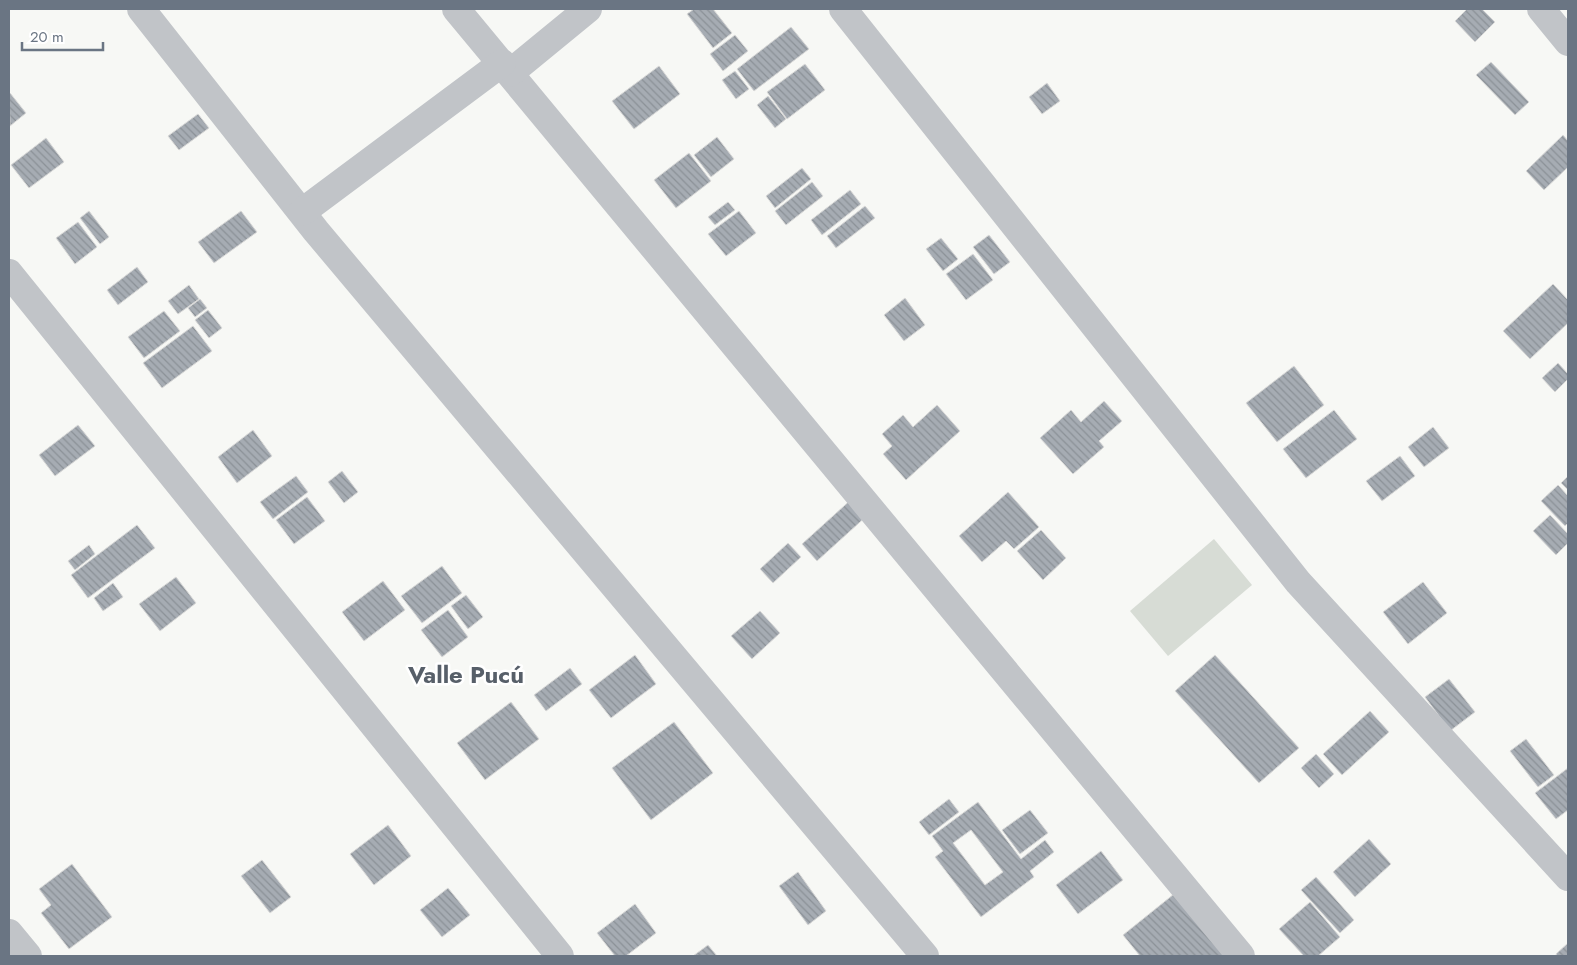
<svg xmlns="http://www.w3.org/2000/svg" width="1577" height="965" font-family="Jost,sans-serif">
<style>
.grass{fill:#d7dcd5}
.building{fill:url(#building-back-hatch);stroke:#d9d9d8;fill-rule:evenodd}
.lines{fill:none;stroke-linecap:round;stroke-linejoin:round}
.minor{stroke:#c1c4c8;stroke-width:28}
.labels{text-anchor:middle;stroke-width:5;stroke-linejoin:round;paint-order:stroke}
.district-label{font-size:24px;font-weight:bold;fill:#575f69;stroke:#fff}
</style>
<defs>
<pattern id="building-back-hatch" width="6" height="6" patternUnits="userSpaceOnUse" patternTransform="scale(1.25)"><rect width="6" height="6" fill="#a6acb3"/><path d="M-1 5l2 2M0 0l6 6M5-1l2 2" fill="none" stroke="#8b9197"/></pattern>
</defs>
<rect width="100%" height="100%" fill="#f7f8f5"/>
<path class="grass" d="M1214,539L1252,585L1168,656L1130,611Z"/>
<g class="building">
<path d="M694,9H713L732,33L713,48L687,14Z"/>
<path d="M1467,9H1482L1495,22L1475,42L1455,21Z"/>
<path d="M791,27L809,49L754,91L737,69Z"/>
<path d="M735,35L748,51L723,71L710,54Z"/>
<path d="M1491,62L1529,102L1515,115L1476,75Z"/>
<path d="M805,64L825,90L787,119L767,92Z"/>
<path d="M659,66L680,94L634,129L612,101Z"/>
<path d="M735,71L749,89L736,99L722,80Z"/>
<path d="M1047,83L1060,101L1042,114L1029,97Z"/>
<path d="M10,93L26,113L10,126L9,94Z"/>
<path d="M768,96L786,119L775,128L757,105Z"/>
<path d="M198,114L209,128L179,150L168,136Z"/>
<path d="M1563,135L1568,141V167L1544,190L1526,171Z"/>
<path d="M717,137L734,159L711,177L694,155Z"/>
<path d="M46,138L64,162L29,188L11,165Z"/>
<path d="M689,153L711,181L676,208L654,180Z"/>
<path d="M802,168L811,179L775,208L766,196Z"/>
<path d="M812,182L823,196L786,225L775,211Z"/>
<path d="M850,190L861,204L822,235L811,220Z"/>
<path d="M728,202L735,210L715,225L708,217Z"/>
<path d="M865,206L875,218L836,248L827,236Z"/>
<path d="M89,211L109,237L100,244L80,218Z"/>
<path d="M241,211L257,232L214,263L198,242Z"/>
<path d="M739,211L756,233L726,256L708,234Z"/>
<path d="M78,222L97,247L75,264L56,238Z"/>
<path d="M989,235L1010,262L994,274L973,247Z"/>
<path d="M941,238L958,259L943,271L926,249Z"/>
<path d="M973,254L993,280L966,300L946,274Z"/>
<path d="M137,267L148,282L118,305L107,290Z"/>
<path d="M1553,284L1568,300V323L1530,359L1503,331Z"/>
<path d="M189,285L199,299L178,314L168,301Z"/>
<path d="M905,298L925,325L904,341L884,315Z"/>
<path d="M200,299L207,308L195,317L188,308Z"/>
<path d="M208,310L222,328L209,338L195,320Z"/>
<path d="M164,311L180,331L144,358L128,337Z"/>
<path d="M193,326L212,351L162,388L143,363Z"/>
<path d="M1558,363L1568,374V379L1555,392L1542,378Z"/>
<path d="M1294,366L1324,405L1277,442L1246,403Z"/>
<path d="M1104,401L1122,421L1099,441L1104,447L1073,474L1040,438L1071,410L1081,422Z"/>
<path d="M937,405L960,431L906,480L883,454L892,446L882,434L903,415L913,427Z"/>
<path d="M1334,410L1357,439L1306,478L1283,449Z"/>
<path d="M78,425L95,446L55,476L39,455Z"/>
<path d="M1433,427L1449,448L1424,467L1408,447Z"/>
<path d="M253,430L272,456L237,483L218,457Z"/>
<path d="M1400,456L1415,476L1382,501L1366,481Z"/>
<path d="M342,471L358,492L344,503L328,482Z"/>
<path d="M296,476L308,492L273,519L260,502Z"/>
<path d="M1568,476V490L1561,483Z"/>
<path d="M1558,485L1568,496V523L1565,526L1541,501Z"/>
<path d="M1008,492L1039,527L1014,549L1006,541L982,562L959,536Z"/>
<path d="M855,496L870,513L817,561L802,544Z"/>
<path d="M307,497L325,521L294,544L276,520Z"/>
<path d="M1550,515L1568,534V543L1556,555L1533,531Z"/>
<path d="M137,525L155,548L88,598L71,575Z"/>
<path d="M1041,530L1066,558L1043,580L1017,551Z"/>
<path d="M788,543L801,557L773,583L760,569Z"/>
<path d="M89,545L95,554L75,570L68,561Z"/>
<path d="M442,566L462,593L422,623L401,596Z"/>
<path d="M176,577L196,603L160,631L139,604Z"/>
<path d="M383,581L405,610L364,641L342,612Z"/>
<path d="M1423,582L1447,613L1408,644L1383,612Z"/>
<path d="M113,583L123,597L103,611L94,598Z"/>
<path d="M466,595L483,617L468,629L451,606Z"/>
<path d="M448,610L468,637L442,657L421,630Z"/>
<path d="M760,611L780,633L752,659L731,636Z"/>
<path d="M635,655L656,684L611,718L589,690Z"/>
<path d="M1215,655L1299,748L1259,783L1175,691Z"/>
<path d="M570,668L582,684L546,711L534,695Z"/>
<path d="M1449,679L1475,712L1450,731L1425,697Z"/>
<path d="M511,702L539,739L485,780L457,743Z"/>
<path d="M1370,711L1389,732L1342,775L1323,754Z"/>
<path d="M674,722L713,773L651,820L612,768Z"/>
<path d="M1526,739L1554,775L1538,787L1510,751Z"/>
<path d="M1316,754L1334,774L1319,788L1301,768Z"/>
<path d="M1568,768V810L1556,819L1535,793Z"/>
<path d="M949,799L959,812L929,835L919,822Z"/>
<path d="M978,802L1021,859L1045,840L1054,852L1030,871L1034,877L981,917L935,857L943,851L932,836ZM971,830L1003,872L985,885L953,843Z"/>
<path d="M1030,810L1048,833L1020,854L1002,830Z"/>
<path d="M388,825L411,856L374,885L350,854Z"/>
<path d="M1369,839L1391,864L1355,897L1333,872Z"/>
<path d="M1101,851L1123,880L1078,914L1056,885Z"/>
<path d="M262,860L291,897L270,913L241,876Z"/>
<path d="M72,864L112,917L69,949L41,913L51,905L39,889Z"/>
<path d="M798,872L826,911L808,925L779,886Z"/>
<path d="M1316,877L1354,920L1340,933L1301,890Z"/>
<path d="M448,888L470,915L442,937L420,910Z"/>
<path d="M1174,894L1224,956H1140L1123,935Z"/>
<path d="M1310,902L1340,937L1318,956H1304L1279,929Z"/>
<path d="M635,904L656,933L626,956H615L597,933Z"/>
<path d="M1568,943V956H1557L1556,954Z"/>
<path d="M708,945L717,956H693Z"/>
</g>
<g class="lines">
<g class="minor">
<path d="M141,9L316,231L925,956"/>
<path d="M456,9L1241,956"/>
<path d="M843,9L1298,582L1568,877"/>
<path d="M1541,9L1568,42"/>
<path d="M510,73L588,9"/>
<path d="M302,212L502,63"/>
<path d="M9,273L560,956"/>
<path d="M9,933L28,956"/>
</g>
</g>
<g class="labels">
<g class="district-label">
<text x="466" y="683">Valle Pucú</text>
</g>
</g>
<rect width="1577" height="965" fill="none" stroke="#6a7583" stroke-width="20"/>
<path d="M22 42v8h81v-8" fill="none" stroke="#6a7583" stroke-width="2.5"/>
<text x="30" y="42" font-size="15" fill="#6a7583" stroke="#ffffff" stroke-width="4" paint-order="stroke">20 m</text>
</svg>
